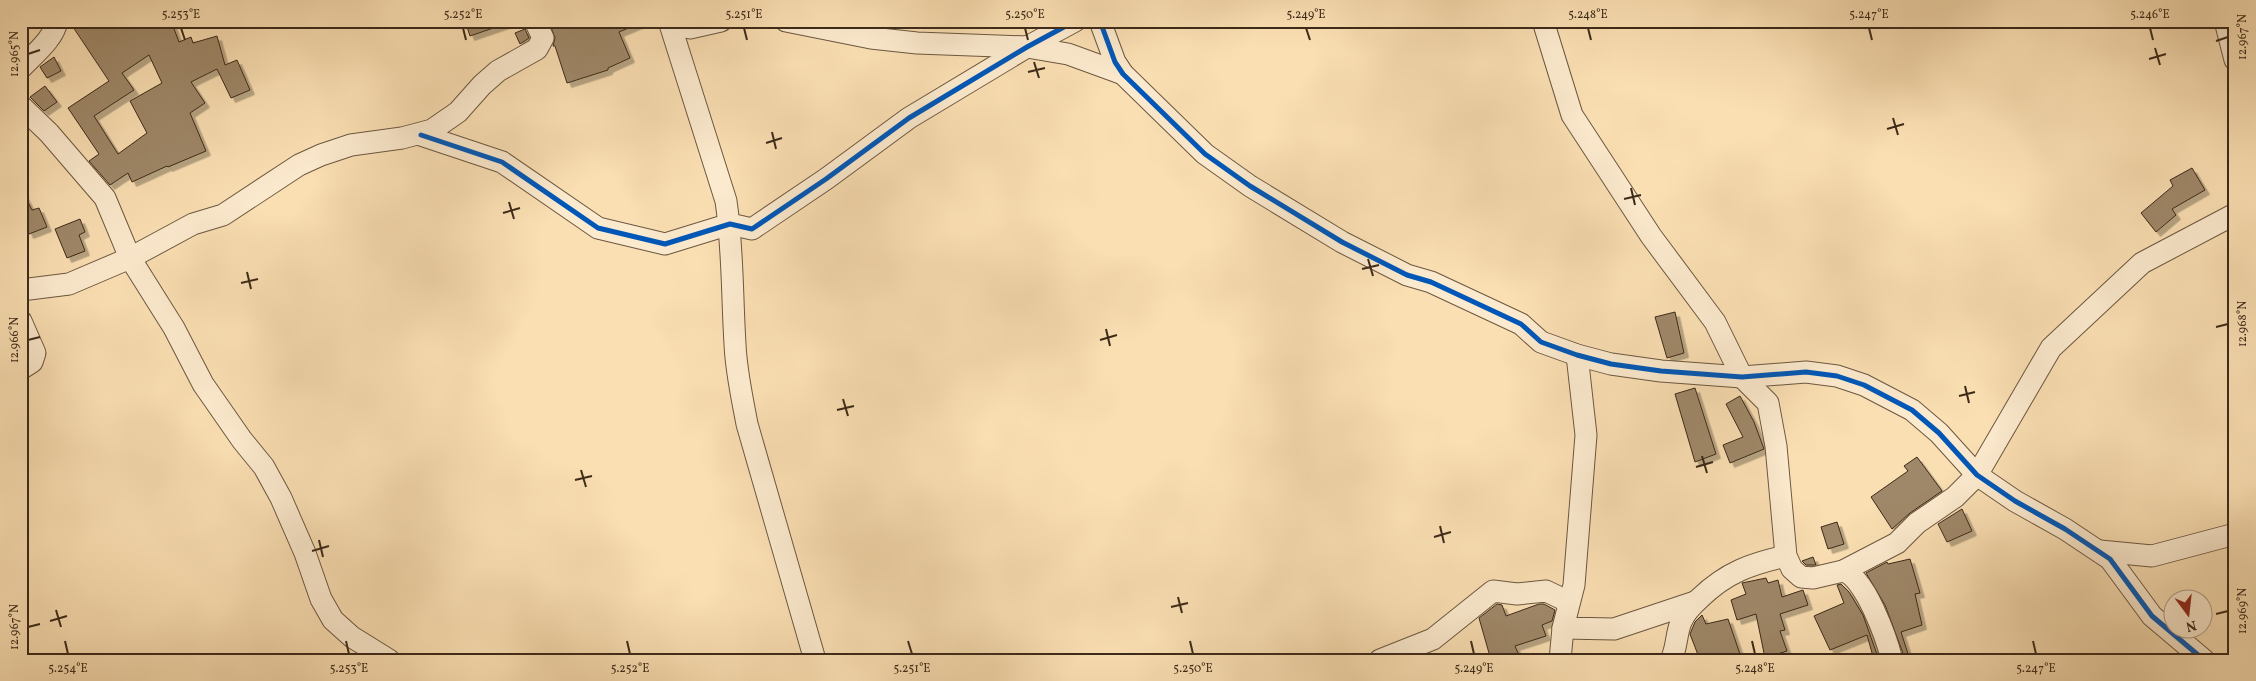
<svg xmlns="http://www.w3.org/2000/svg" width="2256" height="681" font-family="Vollkorn,serif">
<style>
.building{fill:#9f8869;stroke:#3c2a19;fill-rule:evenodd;filter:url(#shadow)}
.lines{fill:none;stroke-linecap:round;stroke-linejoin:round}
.minor-casing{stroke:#6c5740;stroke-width:23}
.minor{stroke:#fceace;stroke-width:21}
.cycleway-casing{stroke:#fceace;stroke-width:8}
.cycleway{stroke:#0057b8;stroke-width:5}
.ticks{fill:none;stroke:#3c2a19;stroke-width:2}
.neatline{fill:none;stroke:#3c2a19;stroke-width:2}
.ticks-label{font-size:12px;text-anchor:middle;fill:#3c2a19}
</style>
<defs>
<filter id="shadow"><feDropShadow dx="4.5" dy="4.5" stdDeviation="0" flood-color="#0004"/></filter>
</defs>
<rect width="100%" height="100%" fill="#fadfb3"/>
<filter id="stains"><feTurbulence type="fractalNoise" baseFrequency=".004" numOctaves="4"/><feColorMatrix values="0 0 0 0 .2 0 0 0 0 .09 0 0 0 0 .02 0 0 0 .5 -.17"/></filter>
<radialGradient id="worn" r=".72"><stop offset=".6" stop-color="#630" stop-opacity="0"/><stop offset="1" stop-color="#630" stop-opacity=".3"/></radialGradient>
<g class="building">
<path d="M69,21H171L179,42L191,37L193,43L217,36L225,65L237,60L250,90L231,98L217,69L191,82L205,103L190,113L206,151L168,167L167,166L132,182L128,173L110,185L89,161L99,154L68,108L109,81ZM149,55L162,83L130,101L147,133L118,154L94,116L134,90L122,73Z"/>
<path d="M465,21H508V23L470,36Z"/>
<path d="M553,21H643V22L619,32L630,58L608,68V70L567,83L555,46H553L555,38L549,22Z"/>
<path d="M525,29L529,38L520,44L515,33Z"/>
<path d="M54,57L61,71L47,78L40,67Z"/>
<path d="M45,86L57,102L44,111L30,97Z"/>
<path d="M2192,168L2205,190L2172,209L2176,215L2156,232L2141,213L2173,186L2170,180Z"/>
<path d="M21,189L32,210L39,208L47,227L29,234L21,217Z"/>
<path d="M80,219L85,232L79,235L85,251L67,258L55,229Z"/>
<path d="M1675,312L1684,353L1667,358L1655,317Z"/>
<path d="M1695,388L1716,454L1695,462L1675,394Z"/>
<path d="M1740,396L1754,422L1764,449L1730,463L1723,445L1743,437L1726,404Z"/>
<path d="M1917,457L1942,491L1910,513L1892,529L1871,497L1908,471L1904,466Z"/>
<path d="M1962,509L1972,531L1947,542L1938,524Z"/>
<path d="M1837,522L1844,544L1828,549L1821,527Z"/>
<path d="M1813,557L1816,565H1806L1802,561Z"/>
<path d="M1910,559L1920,593L1915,594L1922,625L1901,632L1908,654L1904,656L1885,605L1866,573L1887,562L1888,564Z"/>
<path d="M1766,578L1768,583L1778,580L1782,597L1803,590L1808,605L1780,614L1785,630L1780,631L1787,651L1765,658L1756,614L1737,620L1731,600L1746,594L1742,583Z"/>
<path d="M1841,584L1849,592L1863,615L1879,660H1874L1867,635L1830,650L1814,616L1844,603L1837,585Z"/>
<path d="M1497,604L1502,605L1506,616L1539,604H1544L1555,610L1552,621L1542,625L1546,636L1515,646L1521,660H1491L1479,618Z"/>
<path d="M1702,615L1706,624L1728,619L1742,660H1700L1690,634L1695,622Z"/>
</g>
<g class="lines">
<defs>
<g id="minor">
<path d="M669,21L726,201C733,248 732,296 735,344C736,371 742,397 747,424L815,660"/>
<path d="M786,21L871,38L917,43L1027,47L1068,54L1123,74"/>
<path d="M1100,21L1115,62L1123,74L1205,154L1250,186L1342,242L1407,275L1431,282L1521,324L1541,342L1577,355L1611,364L1661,371L1742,377L1806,372L1837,376L1864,385L1912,410L1939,433L1977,475L2015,501L2065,529L2110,559L2152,616L2204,660"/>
<path d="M1543,21L1572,115L1651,236L1715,322L1742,377L1768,403L1776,446L1786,556L1792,569L1801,577L1813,578L1843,571L1897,543L1917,523L1955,497L1977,475L2051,348L2142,263L2235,214"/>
<path d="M2225,21L2235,60"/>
<path d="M671,25L690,28L721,21"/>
<path d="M21,68C33,55 54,39 57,21"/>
<path d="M21,106L49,133L105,198L130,258L174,328L203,384L242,440L264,467L281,498L305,553L321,599L333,620L352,637L389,660"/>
<path d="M421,135L502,162L598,228L665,244L730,224L752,229L826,179L909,118L1027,47L1075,21"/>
<path d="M21,290L69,284L130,258L193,224L223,215L299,165L321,155L351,145L402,138L432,130L458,112L482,85L498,71L537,49L543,38L535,21"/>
<path d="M21,321L35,353L32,362L21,369"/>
<path d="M1577,355L1586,435L1574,585L1563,628L1614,629L1695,602"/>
<path d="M2100,551L2152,556L2235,534"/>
<path d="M1843,571C1865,576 1887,640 1892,660"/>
<path d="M1380,660L1433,639L1493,591L1517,594L1546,591L1569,602"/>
<path d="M1560,660L1563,628"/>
<path d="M1671,660C1677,648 1676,634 1681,622C1685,612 1692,605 1700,598C1727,572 1751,564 1786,556"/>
</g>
</defs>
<use href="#minor" class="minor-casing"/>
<use href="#minor" class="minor"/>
<defs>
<g id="cycleway">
<path d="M1100,21L1115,62L1123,74L1205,154L1250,186L1342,242L1407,275L1431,282L1521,324L1541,342L1577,355L1611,364L1661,371L1742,377L1806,372L1837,376L1864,385L1912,410L1939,433L1977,475L2015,501L2065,529L2110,559L2152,616L2204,660"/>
<path d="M421,135L502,162L598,228L665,244L730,224L752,229L826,179L909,118L1027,47L1075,21"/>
</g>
</defs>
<use href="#cycleway" class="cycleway-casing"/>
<use href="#cycleway" class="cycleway"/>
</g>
<path class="ticks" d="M181,28L185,40M463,28L466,40M744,28L747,40M1025,28L1028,40M1306,28L1310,40M1588,28L1591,40M1869,28L1872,40M2150,28L2153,40M2216,41L2228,37M2155,48L2160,65M28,54L40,50M2149,59L2166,54M1034,62L1039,78M1028,72L1045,68M1893,118L1898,135M1887,129L1904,124M772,132L776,149M766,143L782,138M1631,188L1635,205M1624,199L1641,195M509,202L514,219M503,213L520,208M1368,259L1373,276M1362,269L1379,265M247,272L251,289M241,283L258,279M2216,327L2228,324M1106,329L1110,346M28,340L40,337M1100,340L1117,335M1965,386L1969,403M1959,396L1975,392M843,399L848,416M837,410L854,406M1702,456L1707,473M1696,467L1713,462M581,470L586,487M575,480L592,476M1440,526L1444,543M1434,537L1451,532M319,540L323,557M312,551L329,546M1178,597L1182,613M1171,607L1188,603M56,610L61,627M2216,614L2228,611M50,621L67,616M28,627L40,624M65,641L68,654M346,641L349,654M627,641L630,654M908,641L912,654M1190,641L1193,654M1471,641L1474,654M1752,641L1755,654M2033,641L2036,654"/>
<rect width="2256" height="681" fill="none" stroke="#fadfb3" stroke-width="55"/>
<g transform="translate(2188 614) rotate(165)"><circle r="24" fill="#fceace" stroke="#af9d86"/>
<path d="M0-4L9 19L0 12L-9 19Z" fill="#8f2418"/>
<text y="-8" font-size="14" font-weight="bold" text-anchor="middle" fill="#3c2a19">N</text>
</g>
<rect x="28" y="28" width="2200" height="626" class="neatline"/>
<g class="ticks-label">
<text x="181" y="18">5.253°E</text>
<text x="463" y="18">5.252°E</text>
<text x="744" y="18">5.251°E</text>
<text x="1025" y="18">5.250°E</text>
<text x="1306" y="18">5.249°E</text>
<text x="1588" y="18">5.248°E</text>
<text x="1869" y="18">5.247°E</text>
<text x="2150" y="18">5.246°E</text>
<text transform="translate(2242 37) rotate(-90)" y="4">12.967°N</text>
<text transform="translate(14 54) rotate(-90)" y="4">12.965°N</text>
<text transform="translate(2242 324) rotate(-90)" y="4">12.968°N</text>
<text transform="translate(14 340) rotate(-90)" y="4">12.966°N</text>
<text transform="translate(2242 611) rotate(-90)" y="4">12.969°N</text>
<text transform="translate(14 627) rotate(-90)" y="4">12.967°N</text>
<text x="68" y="672">5.254°E</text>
<text x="349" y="672">5.253°E</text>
<text x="630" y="672">5.252°E</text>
<text x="912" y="672">5.251°E</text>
<text x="1193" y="672">5.250°E</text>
<text x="1474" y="672">5.249°E</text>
<text x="1755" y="672">5.248°E</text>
<text x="2036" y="672">5.247°E</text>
</g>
<rect width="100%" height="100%" filter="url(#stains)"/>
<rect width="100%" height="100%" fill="url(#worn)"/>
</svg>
